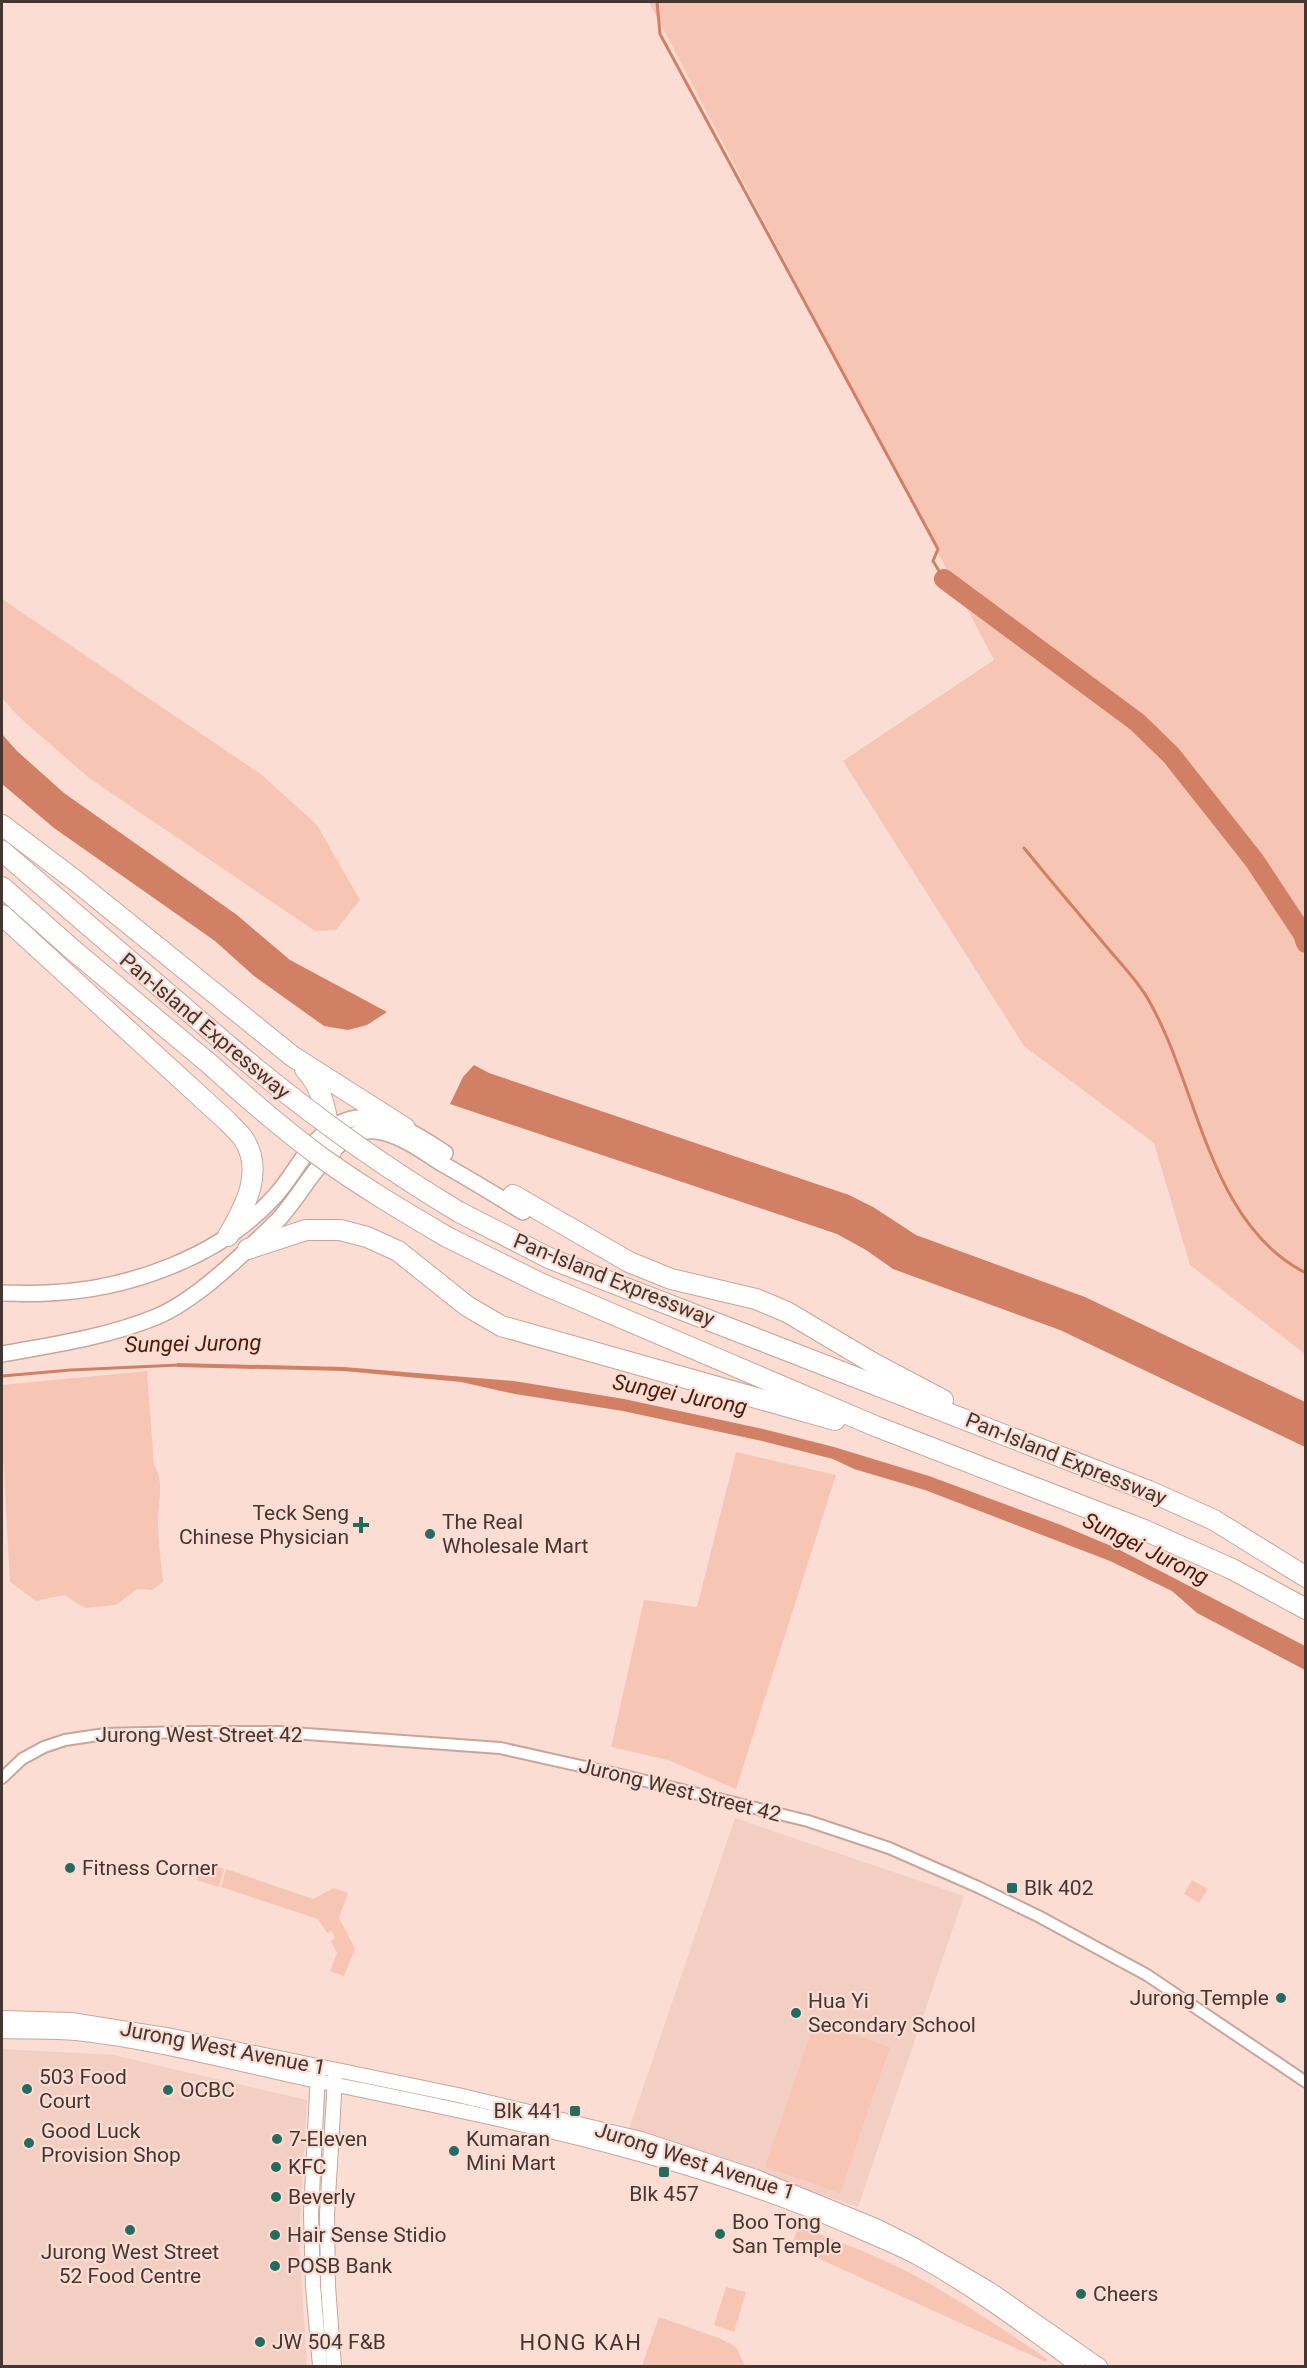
<svg xmlns="http://www.w3.org/2000/svg" width="1307" height="2368" font-family="Roboto,sans-serif">
<style>
.built{fill:#f3cfc3}
.green{fill:#f7c5b4}
.water{fill:#d18065}
.lines{fill:none;stroke-linecap:round;stroke-linejoin:round}
.stream{stroke:#d18065;stroke-width:3}
.river{stroke:#d18065;stroke-width:20}
.minor-casing{stroke:#c9a599;stroke-width:14}
.tertiary-casing{stroke:#c9a599;stroke-width:16}
.secondary-casing{stroke:#c9a599;stroke-width:18}
.motorway-casing{stroke:#c9a599;stroke-width:22}
.minor{stroke:#fff;stroke-width:10}
.tertiary{stroke:#fff;stroke-width:14}
.secondary{stroke:#fff;stroke-width:15}
.motorway{stroke:#fff;stroke-width:20}
.motorway-bridge-casing{stroke:#c9a599;stroke-width:22;stroke-linecap:butt}
.motorway-bridge{stroke:#fff;stroke-width:20}
.poi-dot{fill:#256b60;stroke:#fcddd3;stroke-width:2}
.labels{text-anchor:middle;stroke-width:4.5;stroke-linejoin:round;paint-order:stroke}
.street-label{font-size:21px;fill:#443631;stroke:#fcddd3}
.poi-label{font-size:21px;fill:#443631;stroke:#fcddd3;text-anchor:start}
.water-label{font-size:22px;font-style:italic;fill:#4e1a08;stroke:#fcddd3}
.neighbourhood-label{font-size:22px;letter-spacing:1.5px;fill:#443631;stroke:#fcddd3}
</style>
<rect width="100%" height="100%" fill="#fcddd3"/>
<g class="built">
<path d="M735,1818L964,1896L858,2207L629,2129Z"/>
<path d="M2,2049L113,2055L307,2100L299,2240L307,2366H2Z"/>
</g>
<g class="green">
<path d="M649,2H1305V1354L1190,1265L1154,1143L1024,1046L843,761L994,660Z"/>
<path d="M2,599L262,775L317,825L360,900L336,930L315,931L89,778L19,717L2,698Z"/>
<path d="M147,1371L154,1465C165,1483 158,1501 158,1520C158,1541 161,1562 163,1582L152,1590L137,1589L116,1605L85,1608L64,1595L36,1601L10,1582L2,1436V1385Z"/>
<path d="M736,1452L836,1475L736,1789L668,1760L611,1747L644,1600L697,1607Z"/>
<path d="M202,1862L224,1869L219,1887L197,1880Z"/>
<path d="M226,1869L313,1899L334,1888L348,1893L339,1918L355,1949L344,1976L330,1971L337,1953L331,1941L335,1938L332,1931L327,1933L318,1919L221,1887Z"/>
<path d="M1192,1880L1208,1889L1199,1903L1184,1894Z"/>
<path d="M815,2021L890,2047L840,2193L765,2167Z"/>
<path d="M799,2226C826,2237 854,2247 881,2259C940,2286 994,2323 1047,2359L1046,2362L791,2246Z"/>
<path d="M726,2287L746,2292L734,2332L714,2325Z"/>
<path d="M659,2317L719,2338L736,2347L745,2366H642Z"/>
</g>
<g class="water">
<path d="M2,734L17,751L64,793L237,915L290,960L387,1012L367,1025L348,1030L324,1026L254,976L215,941L54,828L2,784Z"/>
<path d="M474,1065L489,1073L849,1195L873,1207L916,1235L1085,1297L1305,1402V1447L1060,1330L893,1269L866,1250L837,1234L450,1104L463,1077Z"/>
<path d="M177,1363L344,1367L514,1381L624,1399L763,1429L834,1447L929,1476L1061,1525L1116,1548L1305,1646V1670L1197,1613L1172,1591L1110,1561L925,1490L854,1469L833,1459L762,1441L623,1411L515,1394L461,1382L344,1371L177,1367Z"/>
</g>
<g class="lines">
<g class="stream">
<path d="M657,2L660,34L938,549L933,561L944,579"/>
<path d="M1024,848C1051,881 1078,913 1106,946C1120,963 1137,980 1148,999C1199,1087 1208,1224 1306,1273"/>
<path d="M2,1376L71,1370L179,1365"/>
</g>
<path class="river" d="M944,579L1137,722L1171,755L1254,860L1303,934L1306,943"/>
<defs>
<path id="minor" d="M2,1778L22,1759L44,1747L65,1740L105,1734L187,1732H279L500,1748L621,1775L808,1821L889,1848L978,1887L1038,1916L1147,1975L1306,2082"/>
<g id="tertiary">
<path d="M2,2018L71,2020L172,2036L458,2095L641,2139L756,2177L876,2226L914,2245L991,2290L1100,2366"/>
<path d="M2,2031C26,2032 52,2031 76,2033C158,2042 237,2064 318,2081C495,2118 676,2152 843,2224C867,2235 893,2245 916,2257C973,2288 1026,2328 1078,2366"/>
<path d="M318,2072L311,2214L313,2286L320,2366"/>
<path d="M334,2366L328,2286L327,2214L335,2078"/>
</g>
<g id="secondary">
<path d="M2,1293C17,1293 32,1294 47,1293C128,1290 220,1257 275,1196C298,1171 311,1133 345,1121C381,1108 416,1135 445,1153"/>
<path d="M2,1354C53,1345 107,1337 156,1317C197,1300 244,1253 276,1222C303,1196 333,1126 376,1131C400,1134 422,1151 441,1163C469,1179 496,1195 523,1212"/>
</g>
<g id="motorway">
<path d="M2,825L76,881L292,1056L405,1128"/>
<path d="M2,851L230,1047"/>
<path d="M2,887L73,950L212,1066"/>
<path d="M2,915L227,1121C232,1126 238,1132 243,1138C265,1171 245,1207 228,1236"/>
<path d="M305,1069C326,1091 328,1123 331,1152"/>
<path d="M513,1195L629,1262L671,1279L756,1299L787,1312L873,1363L943,1400"/>
<path d="M459,1212L551,1259L1149,1491L1214,1520L1306,1577"/>
<path d="M447,1237L542,1284L875,1426L1142,1529L1232,1569L1306,1609"/>
<path d="M248,1249L306,1230H340L367,1237L398,1251L467,1306L501,1326L835,1420"/>
</g>
</defs>
<use href="#minor" class="minor-casing"/>
<use href="#tertiary" class="tertiary-casing"/>
<use href="#secondary" class="secondary-casing"/>
<use href="#motorway" class="motorway-casing"/>
<use href="#minor" class="minor"/>
<use href="#tertiary" class="tertiary"/>
<use href="#secondary" class="secondary"/>
<use href="#motorway" class="motorway"/>
<defs>
<g id="motorway-bridge">
<path d="M230,1047C304,1110 375,1162 459,1212"/>
<path d="M212,1066C246,1097 281,1128 318,1155C359,1185 403,1211 447,1237"/>
</g>
</defs>
<use href="#motorway-bridge" class="motorway-bridge-casing"/>
<use href="#motorway-bridge" class="motorway-bridge"/>
</g>
<g class="poi-dot">
<path d="M358 1516h6v6h6v6h-6v6h-6v-6h-6v-6h6z"/>
<circle cx="430" cy="1534" r="6"/>
<circle cx="70" cy="1868" r="6"/>
<rect x="1006" y="1882" width="12" height="12" rx="3"/>
<circle cx="1281" cy="1998" r="6"/>
<circle cx="796" cy="2013" r="6"/>
<circle cx="27" cy="2089" r="6"/>
<circle cx="168" cy="2090" r="6"/>
<rect x="569" y="2105" width="12" height="12" rx="3"/>
<circle cx="277" cy="2139" r="6"/>
<circle cx="29" cy="2143" r="6"/>
<circle cx="454" cy="2151" r="6"/>
<circle cx="276" cy="2167" r="6"/>
<rect x="658" y="2166" width="12" height="12" rx="3"/>
<circle cx="276" cy="2197" r="6"/>
<circle cx="130" cy="2230" r="6"/>
<circle cx="720" cy="2234" r="6"/>
<circle cx="275" cy="2235" r="6"/>
<circle cx="275" cy="2266" r="6"/>
<circle cx="1081" cy="2294" r="6"/>
<circle cx="260" cy="2342" r="6"/>
</g>
<g class="labels">
<g class="street-label">
<text transform="translate(205 1026) rotate(40)" y="7">Pan-Island Expressway</text>
<text transform="translate(614 1280) rotate(22)" y="7">Pan-Island Expressway</text>
<text transform="translate(1066 1459) rotate(22)" y="7">Pan-Island Expressway</text>
<text x="199" y="1742">Jurong West Street 42</text>
<text transform="translate(680 1790) rotate(14)" y="7">Jurong West Street 42</text>
<text transform="translate(223 2048) rotate(11)" y="7">Jurong West Avenue 1</text>
<text transform="translate(695 2161) rotate(18)" y="7">Jurong West Avenue 1</text>
</g>
<g class="poi-label">
<text x="349" y="1520" text-anchor="end">Teck Seng<tspan x="349" dy="24">Chinese Physician</tspan></text>
<text x="442" y="1529">The Real<tspan x="442" dy="24">Wholesale Mart</tspan></text>
<text x="82" y="1875">Fitness Corner</text>
<text x="1024" y="1895">Blk 402</text>
<text x="1269" y="2005" text-anchor="end">Jurong Temple</text>
<text x="808" y="2008">Hua Yi<tspan x="808" dy="24">Secondary School</tspan></text>
<text x="39" y="2084">503 Food<tspan x="39" dy="24">Court</tspan></text>
<text x="180" y="2097">OCBC</text>
<text x="563" y="2118" text-anchor="end">Blk 441</text>
<text x="41" y="2138">Good Luck<tspan x="41" dy="24">Provision Shop</tspan></text>
<text x="289" y="2146">7-Eleven</text>
<text x="466" y="2146">Kumaran<tspan x="466" dy="24">Mini Mart</tspan></text>
<text x="288" y="2174">KFC</text>
<text x="664" y="2201" text-anchor="middle">Blk 457</text>
<text x="288" y="2204">Beverly</text>
<text x="732" y="2229">Boo Tong<tspan x="732" dy="24">San Temple</tspan></text>
<text x="287" y="2242">Hair Sense Stidio</text>
<text x="130" y="2259" text-anchor="middle">Jurong West Street<tspan x="130" dy="24">52 Food Centre</tspan></text>
<text x="287" y="2273">POSB Bank</text>
<text x="1093" y="2301">Cheers</text>
<text x="272" y="2349">JW 504 F&amp;B</text>
</g>
<g class="water-label">
<text transform="translate(193 1343) rotate(-1)" y="8">Sungei Jurong</text>
<text transform="translate(680 1394) rotate(11)" y="8">Sungei Jurong</text>
<text transform="translate(1146 1548) rotate(26)" y="8">Sungei Jurong</text>
</g>
<g class="neighbourhood-label">
<text x="581" y="2350">HONG KAH</text>
</g>
</g>
<rect width="1307" height="2368" fill="none" stroke="#443631" stroke-width="6"/>
</svg>
